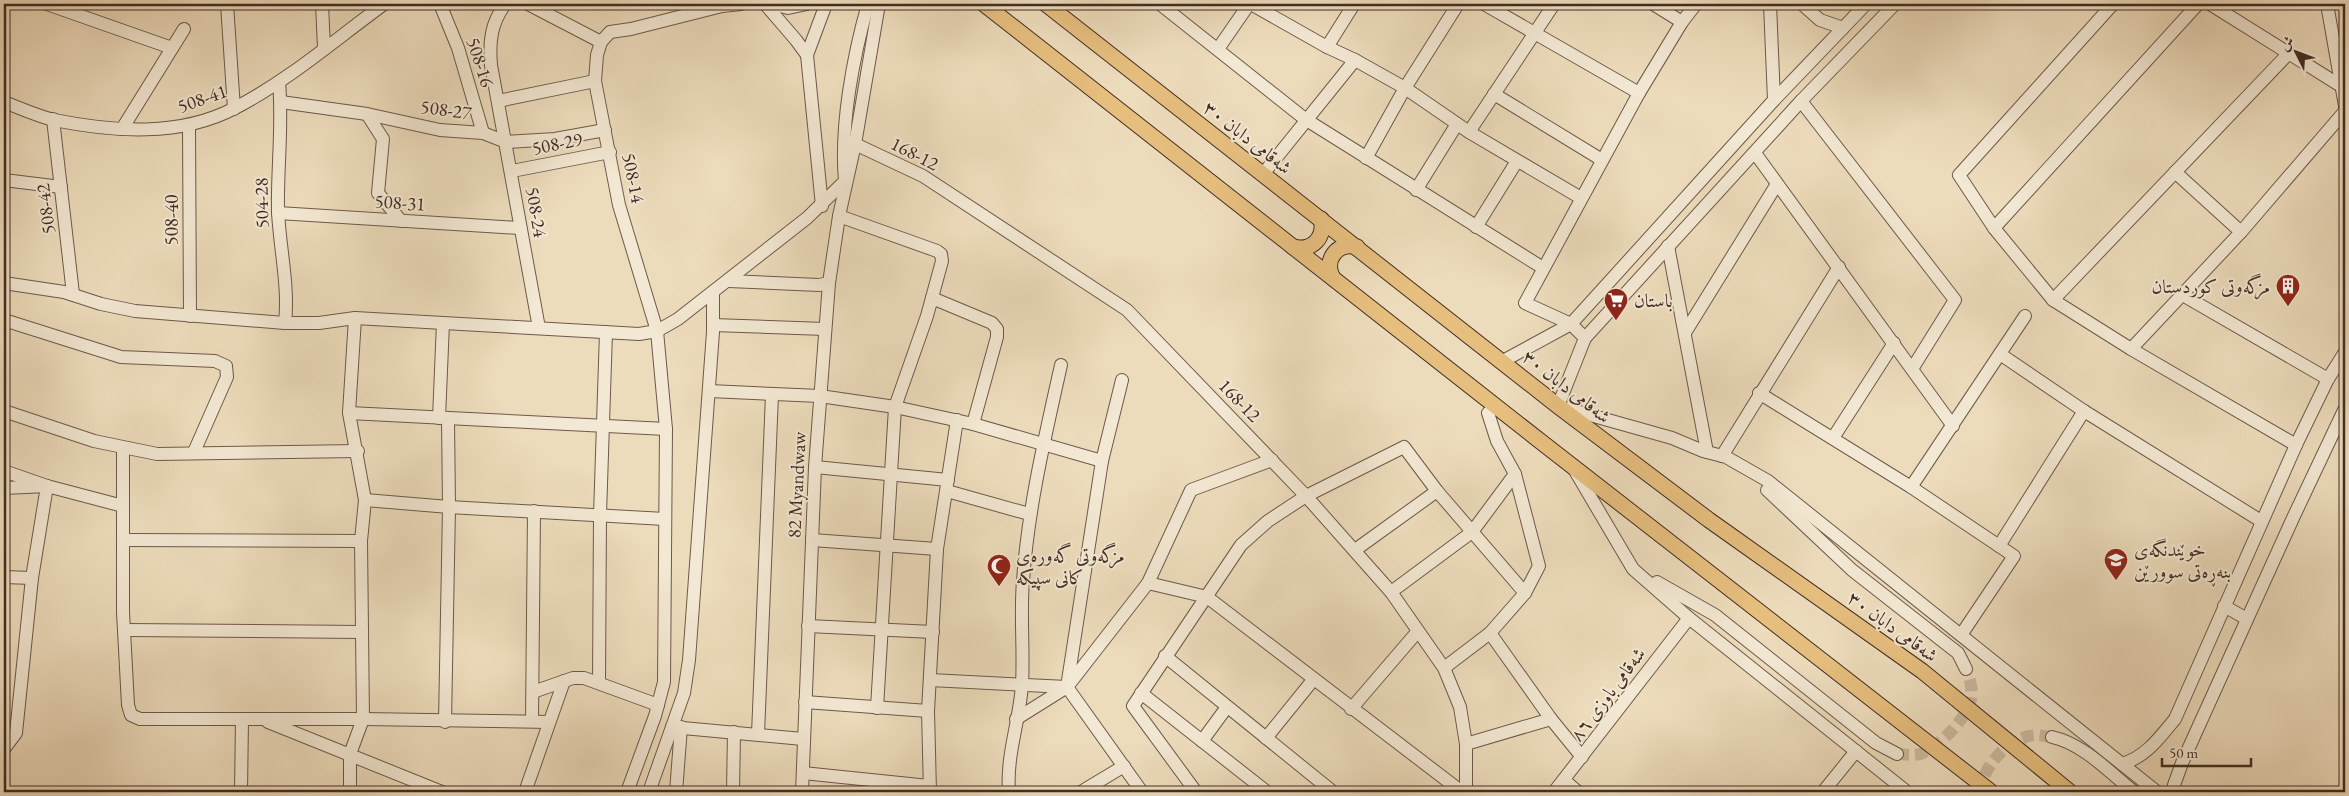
<svg xmlns="http://www.w3.org/2000/svg" width="2349" height="796" font-family="'EB Garamond',Amiri,serif">
<style>
.lines{fill:none;stroke-linecap:round;stroke-linejoin:round}
.minor-tunnel{stroke:#cbb99e;stroke-width:12;stroke-dasharray:12 6;stroke-linecap:butt}
.minor-casing{stroke:#6d594a;stroke-width:14}
.major-casing{stroke:#422d24;stroke-width:17}
.minor{stroke:#f3e8d3;stroke-width:12}
.major{stroke:#e6be7e;stroke-width:15}
.labels{text-anchor:middle;stroke-width:4;stroke-linejoin:round;paint-order:stroke}
.street-label{font-size:19px;fill:#422d24;stroke:#f3e8d3}
.poi-label{font-size:19px;fill:#422d24;stroke:#f3e8d3;text-anchor:start}
</style>
<rect width="100%" height="100%" fill="#eddcbc"/>
<filter id="stains"><feTurbulence type="fractalNoise" baseFrequency=".004" numOctaves="4"/><feColorMatrix values="0 0 0 0 .2 0 0 0 0 .09 0 0 0 0 .02 0 0 0 .5 -.17"/></filter>
<radialGradient id="worn" r=".72"><stop offset=".6" stop-color="#630" stop-opacity="0"/><stop offset="1" stop-color="#630" stop-opacity=".3"/></radialGradient>
<g class="lines">
<g class="minor-tunnel">
<path d="M1897,754C1903,754 1913,756 1920,754C1939,747 1966,720 1971,699C1973,689 1970,679 1966,669"/>
<path d="M1978,792C1985,767 2004,740 2033,735C2038,734 2046,737 2052,737"/>
</g>
<defs>
<g id="minor">
<path d="M47,4L172,48"/>
<path d="M227,4L234,109"/>
<path d="M322,4L324,48"/>
<path d="M440,4L458,48L483,133"/>
<path d="M505,4C491,24 489,41 491,65L539,328"/>
<path d="M528,4L601,42"/>
<path d="M765,4L796,40L807,55"/>
<path d="M772,4L788,8L807,4"/>
<path d="M1160,4L1305,119L1543,268"/>
<path d="M1251,4L1327,47L1355,60L1405,88L1469,132L1581,198"/>
<path d="M1484,4L1639,93"/>
<path d="M1653,4L1682,22"/>
<path d="M1770,4L1774,100"/>
<path d="M1802,4L1820,20L1843,28"/>
<path d="M1895,4L1801,101L1585,338L1558,406L1672,438L1703,451L1726,457L1768,481L2157,792"/>
<path d="M2113,4L1959,175L1994,228L2053,300L2131,349L2296,445"/>
<path d="M2210,4L2341,86"/>
<path d="M2327,4L2345,106"/>
<path d="M1327,47L1354,4"/>
<path d="M1218,49L1249,4"/>
<path d="M279,82C283,125 277,169 278,212C280,250 289,286 285,323"/>
<path d="M1494,94L1602,160"/>
<path d="M498,101L595,81"/>
<path d="M1801,101L1955,300L1912,369"/>
<path d="M4,102C20,108 37,116 54,120C114,132 180,137 235,108C289,80 336,39 384,4"/>
<path d="M281,102L367,114L440,130L483,133L506,142L555,139L605,130"/>
<path d="M367,114L383,139L378,193L401,221"/>
<path d="M53,119L73,294"/>
<path d="M189,125L190,316"/>
<path d="M122,129L184,29"/>
<path d="M1469,132L1554,4"/>
<path d="M855,144L923,176L1127,310L1306,496L1391,592L1444,668L1460,707L1466,744V792"/>
<path d="M1755,153L1953,426"/>
<path d="M1366,158L1405,88L1458,4"/>
<path d="M512,171L610,152"/>
<path d="M2175,172L2241,232"/>
<path d="M1263,174L1355,60"/>
<path d="M4,180L61,187"/>
<path d="M1416,190L1457,124"/>
<path d="M822,206L807,55L826,4"/>
<path d="M278,213L519,228"/>
<path d="M839,216L937,251L941,254L942,261L927,316L895,407L877,708"/>
<path d="M1476,227L1517,161"/>
<path d="M1994,228L2198,4"/>
<path d="M1668,246L1707,452"/>
<path d="M729,281L819,285L829,283"/>
<path d="M4,283L64,292L101,304L135,311L285,323H319L355,318L639,334L657,331L678,319L807,218L845,181C840,126 853,57 868,4"/>
<path d="M2181,294L2328,379"/>
<path d="M932,298L992,323L997,329V337L973,424"/>
<path d="M2053,300L2289,53"/>
<path d="M4,320L121,357L215,361L226,366L227,377L194,452"/>
<path d="M713,325L825,329"/>
<path d="M1686,331L1777,184"/>
<path d="M1585,338L1571,324L1525,303L1639,93L1682,22L1696,4"/>
<path d="M2131,349L2241,232L2345,111"/>
<path d="M2000,354L2084,411L2261,521"/>
<path d="M1503,361L1571,324L1774,100L1866,4"/>
<path d="M1122,380L1102,461L1067,687L1142,792"/>
<path d="M709,391L820,396L895,407L973,424L1102,461"/>
<path d="M1759,393L1911,487L2014,556L1961,635"/>
<path d="M4,411L94,441L157,454L358,451"/>
<path d="M349,413L666,429"/>
<path d="M439,418L443,323"/>
<path d="M1833,438L1894,343"/>
<path d="M123,448V612L128,705L131,715L140,719H363L549,722"/>
<path d="M1722,456L1839,267"/>
<path d="M815,467L948,480"/>
<path d="M1574,469L1633,569L1689,618L1907,792"/>
<path d="M4,471L47,486L32,578L16,733L4,749"/>
<path d="M1911,487L2025,316"/>
<path d="M4,488L47,486L123,506"/>
<path d="M1767,490L1852,570L1949,646L1958,653L1966,669"/>
<path d="M947,491L1029,514"/>
<path d="M365,500L449,507L665,519"/>
<path d="M123,540L361,541"/>
<path d="M812,540L937,549"/>
<path d="M1999,546L2084,411"/>
<path d="M1355,550L1437,491"/>
<path d="M4,577L32,578"/>
<path d="M1657,582L1715,615L1876,743L1897,754"/>
<path d="M1148,583L1207,597L1462,792"/>
<path d="M1391,592L1472,532L1515,474L1497,441L1488,413L1496,406"/>
<path d="M2224,606L2247,619"/>
<path d="M808,626L933,632"/>
<path d="M124,630L362,632"/>
<path d="M1490,633L1551,719L1582,757"/>
<path d="M1165,656L1333,792"/>
<path d="M1444,668L1490,633L1525,593L1539,566L1515,474"/>
<path d="M930,680L1067,687"/>
<path d="M599,683L600,515L606,332"/>
<path d="M533,692L573,678H584L658,705"/>
<path d="M1141,693L1267,792"/>
<path d="M805,702L928,711"/>
<path d="M1351,709L1418,631"/>
<path d="M1016,719L1067,687L1148,583L1191,490L1272,460"/>
<path d="M532,721L534,511"/>
<path d="M268,722L442,792"/>
<path d="M445,722L449,507L448,419"/>
<path d="M672,727L803,739"/>
<path d="M758,734L772,395"/>
<path d="M2052,737C2084,744 2110,773 2134,792"/>
<path d="M1266,738L1313,680"/>
<path d="M1202,741L1227,707"/>
<path d="M1466,744L1551,719"/>
<path d="M2122,764C2146,757 2160,737 2175,719L2296,445L2328,379L2345,352"/>
<path d="M803,773L929,786"/>
<path d="M1564,780L1578,792"/>
<path d="M241,792L242,719"/>
<path d="M350,792V754L363,719L361,541L365,500L349,413L355,318"/>
<path d="M525,792L564,681"/>
<path d="M627,792L655,716L664,682L666,429L657,331L619,205L595,81L597,55L601,42L610,32L631,29L722,6L741,4"/>
<path d="M649,792L684,693L689,660L713,332V293"/>
<path d="M676,792L681,727"/>
<path d="M733,792L734,732"/>
<path d="M802,792L815,467L829,283L839,216L855,144L879,4"/>
<path d="M930,792L928,711L937,549L957,420"/>
<path d="M1009,792C1006,755 1020,720 1022,684C1024,650 1020,615 1023,581C1028,508 1045,437 1061,365"/>
<path d="M1081,792L1124,766"/>
<path d="M1196,792L1133,706L1241,545L1268,521L1306,496L1404,447L1437,491L1525,593"/>
<path d="M1554,792L1689,618"/>
<path d="M1823,792L1856,751"/>
<path d="M2175,792L2174,785L2182,763L2293,518L2345,408"/>
</g>
<g id="major">
<path d="M984,4L1540,441L1991,792"/>
<path d="M1046,4L1558,406L1709,520L1922,671L2070,792"/>
<path d="M1293,247C1312,252 1326,237 1321,219"/>
<path d="M1333,278C1323,261 1337,241 1357,247"/>
</g>
</defs>
<use href="#minor" class="minor-casing"/>
<use href="#major" class="major-casing"/>
<use href="#minor" class="minor"/>
<use href="#major" class="major"/>
</g>
<defs>
<symbol id="building-pin" viewBox="-11 -11 22 30"><path d="M0 17L-7.5 6A9.5 9.5 0 1 1 7.5 6Z" fill="#8f2418" stroke="#f3e8d3"/><path d="M-4-6H4V6H1V3H-1V6H-4ZM-2.5-4.3h1.7v1.8h-1.7ZM.8-4.3h1.7v1.8H.8ZM-2.5-1h1.7V.8h-1.7ZM.8-1h1.7V.8H.8Z" fill="#fff"/></symbol>
<symbol id="supermarket-pin" viewBox="-11 -11 22 30"><path d="M0 17L-7.5 6A9.5 9.5 0 1 1 7.5 6Z" fill="#8f2418" stroke="#f3e8d3"/><path d="M-6-5.5h2.5l.6 2H6L4.5 2H-2.5L-4.4-4H-6ZM-1.5 3.2a1.3 1.3 0 1 0 .1 0ZM3 3.2a1.3 1.3 0 1 0 .1 0Z" fill="#fff"/></symbol>
<symbol id="school-pin" viewBox="-11 -11 22 30"><path d="M0 17L-7.5 6A9.5 9.5 0 1 1 7.5 6Z" fill="#8f2418" stroke="#f3e8d3"/><path d="M0-5L7-2L0 1L-7-2ZM-4 1L0 2.5L4 1V4Q0 6-4 4Z" fill="#fff"/></symbol>
<symbol id="mosque-pin" viewBox="-11 -11 22 30"><path d="M0 17L-7.5 6A9.5 9.5 0 1 1 7.5 6Z" fill="#8f2418" stroke="#f3e8d3"/><path d="M3.5-4.9A6 6 0 1 0 3.5 4.9A5 5 0 1 1 3.5-4.9Z" fill="#fff"/></symbol>
</defs>
<g fill-rule="evenodd">
<use href="#building-pin" x="2274" y="272" width="28" height="38"/>
<use href="#supermarket-pin" x="1602" y="286" width="28" height="38"/>
<use href="#school-pin" x="2102" y="546" width="28" height="38"/>
<use href="#mosque-pin" x="985" y="552" width="28" height="38"/>
</g>
<g class="labels">
<g class="street-label">
<text transform="translate(481 62) rotate(72)" y="7">508-16</text>
<text transform="translate(202 98) rotate(-19)" y="7">508-41</text>
<text transform="translate(446 109) rotate(8)" y="7">508-27</text>
<text transform="translate(1248 137) rotate(38)" y="7">شەقامی دابان ٣٠</text>
<text transform="translate(557 143) rotate(-11)" y="7">508-29</text>
<text transform="translate(915 153) rotate(27)" y="7">168-12</text>
<text transform="translate(634 178) rotate(79)" y="7">508-14</text>
<text transform="translate(400 202) rotate(4)" y="7">508-31</text>
<text transform="translate(261 203) rotate(-91)" y="7">504-28</text>
<text transform="translate(45 209) rotate(-97)" y="7">508-42</text>
<text transform="translate(537 212) rotate(81)" y="7">508-24</text>
<text transform="translate(171 220) rotate(-90)" y="7">508-40</text>
<text transform="translate(1567 386) rotate(38)" y="7">شەقامی دابان ٣٠</text>
<text transform="translate(1240 400) rotate(46)" y="7">168-12</text>
<text transform="translate(796 485) rotate(-87)" y="7">82 Myandwaw</text>
<text transform="translate(1893 626) rotate(36)" y="7">شەقامی دابان ٣٠</text>
<text transform="translate(1607 694) rotate(-53)" y="7">شەقامی باوزی ٨٦</text>
</g>
<g class="poi-label">
<text x="2270" y="293" text-anchor="end">مزگەوتی کوردستان</text>
<text x="1634" y="307">باستان</text>
<text x="2134" y="556">خوێندنگەی<tspan x="2134" dy="22">بنەڕەتی سوورێن</tspan></text>
<text x="1016" y="562">مزگەوتی گەورەی<tspan x="1016" dy="22">کانی سپیکە</tspan></text>
</g>
</g>
<rect width="2349" height="796" fill="none" stroke="#eddcbc" stroke-width="20"/>
<rect x="5" y="5" width="2339" height="786" fill="none" stroke="#422d24" stroke-width="2.5"/>
<rect x="10" y="10" width="2329" height="776" fill="none" stroke="#422d24"/>
<g transform="translate(2296 52) rotate(312)" stroke="#f3e8d3" stroke-width="4" paint-order="stroke">
<path d="M0-4L9 19L0 12L-9 19Z" fill="#422d24"/>
<text y="-8" font-size="14" font-weight="bold" text-anchor="middle" fill="#422d24">ش</text>
</g>
<path d="M2162 758v8h89v-8" fill="none" stroke="#422d24" stroke-width="2.5"/>
<text x="2169" y="758" font-size="15" fill="#422d24" stroke="#f3e8d3" stroke-width="4" paint-order="stroke">50 m</text>
<rect width="100%" height="100%" filter="url(#stains)"/>
<rect width="100%" height="100%" fill="url(#worn)"/>
</svg>
